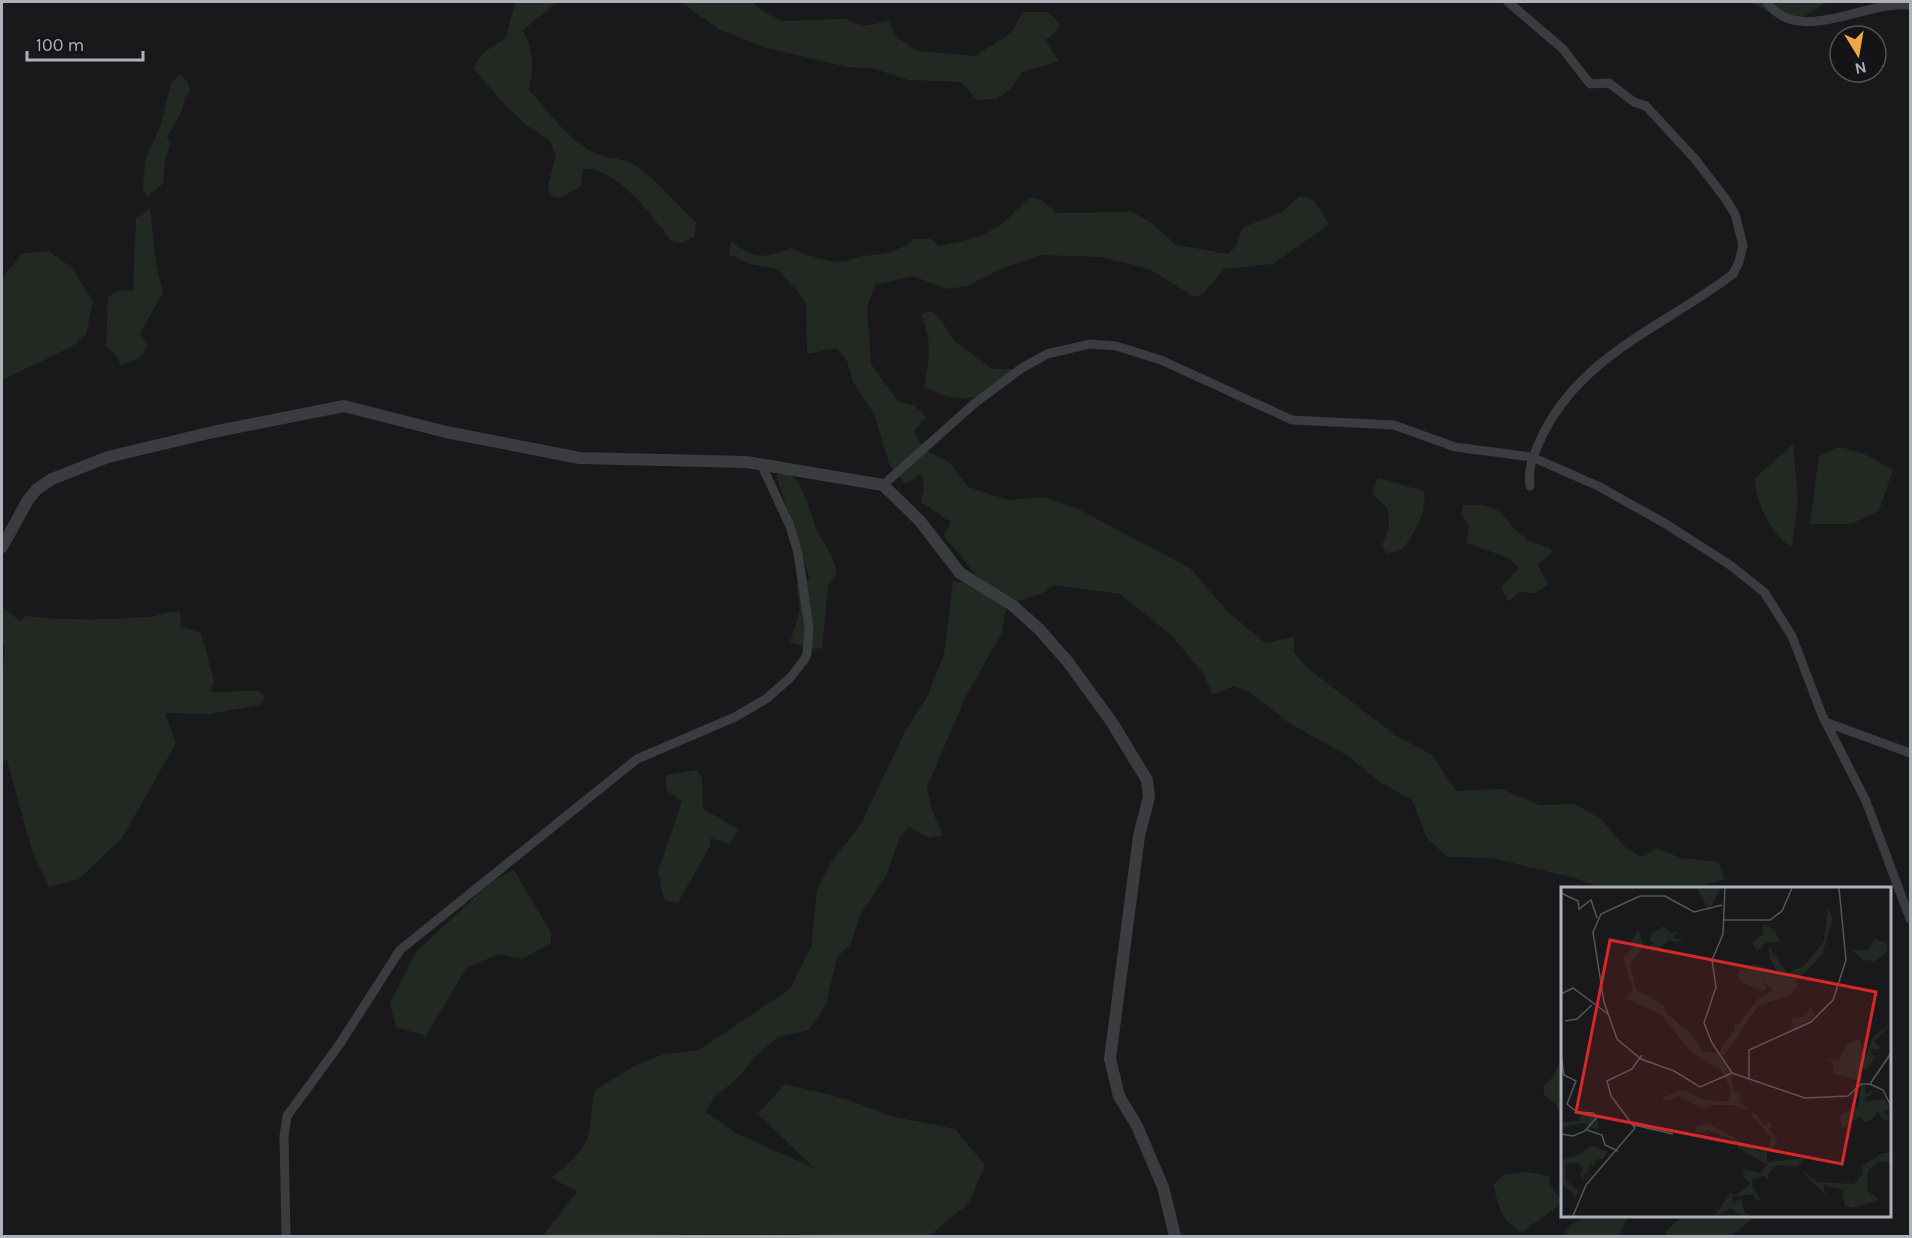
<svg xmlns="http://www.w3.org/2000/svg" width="1912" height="1238" font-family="Karla,sans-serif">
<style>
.green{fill:#212922}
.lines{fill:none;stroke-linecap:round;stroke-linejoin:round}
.minor{stroke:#3a3c40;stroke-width:9}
.tertiary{stroke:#3a3c40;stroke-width:12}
.inset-road{fill:none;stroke:#54565b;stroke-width:1.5}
.view{fill:#d62828;fill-opacity:0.15;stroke:#d62828;stroke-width:3}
.inset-edge{fill:none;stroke:#acb1ba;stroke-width:3}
</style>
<rect width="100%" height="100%" fill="#19191b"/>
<g class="green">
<path d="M515,2H557L523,30C534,54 534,64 529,90C550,112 570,144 600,155C610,159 622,158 631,163C656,177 674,203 696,222L694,237L681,243L671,241C653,217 616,166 583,169L581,186L560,198L550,195L548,185L556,156L550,141L525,124L503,103L473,68L483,53L506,38Z"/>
<path d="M681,2H754L758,8L780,21L847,19L863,26L889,21L895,36L917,51L975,56L1011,33L1023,12H1048L1060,24L1054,34L1045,40L1059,61L1022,72L1011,88L997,99L977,100L961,82L908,80L872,68L847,67L767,48L720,30Z"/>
<path d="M1751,2H1827L1791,24Z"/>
<path d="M180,74L187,81L190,90L185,98L182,111L167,137L170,145L165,159L163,184L147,197L143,188L145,161L161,124L171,83Z"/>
<path d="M1300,196L1313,199L1329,224L1273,264L1224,269L1203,294L1194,297L1149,269L1101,257L1042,255L1005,267L967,286L947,289L913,276L875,285L867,308L871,364L899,402L914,405L926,417L914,431L924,449L949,462L968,487L1008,500L1044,497L1078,509L1190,568L1227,611L1265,643L1294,637V653L1311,671L1397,736L1432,755L1456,791L1501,789L1540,805L1575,804L1600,818L1625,847L1642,857L1657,848L1680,858L1718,862L1725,879L1695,888H1601L1575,878L1492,858L1447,857L1427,838L1412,800L1381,783L1348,756L1289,723L1249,692L1234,686L1213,695L1203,673L1171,635L1120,594L1054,585L1042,593L1015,602L978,577L944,536L951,522L921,502L924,489L922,473L905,484L890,466L874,414L853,382L847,361L837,348L807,354L806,304L796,289L777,269L750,264L729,254L731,241C754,259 765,259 791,248C805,254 820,260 836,262C843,263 851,259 858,257C881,253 896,255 914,239H931L939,246C987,237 995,233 1030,197L1041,200L1057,213L1132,212L1150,222L1176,245L1228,254L1237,245L1242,228L1282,212Z"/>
<path d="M150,208L156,263L163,293L140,333L147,344L142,356L121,366L117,356L106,346L108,297L119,290L133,291L136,218Z"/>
<path d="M49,251L72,268L93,301L86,335L71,347L2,380V278L23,253Z"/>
<path d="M931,311L941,320L954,341L993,369H1011L1013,377C983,399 957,407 924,386C930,359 932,340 921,314Z"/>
<path d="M1793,444L1798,501L1792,547C1771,536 1755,501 1755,478Z"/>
<path d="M1839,447L1864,454L1893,470L1879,511L1851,524H1810L1819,456Z"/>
<path d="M787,471C804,483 808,507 815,526C822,543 834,554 837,573L828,586L822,648L811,650L790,642L800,610L796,584L810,579L776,475Z"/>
<path d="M1378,478L1424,491C1426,515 1416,529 1403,549L1387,554L1382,545L1389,528L1388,509L1372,493Z"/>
<path d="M1463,505H1483L1501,512L1514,529L1529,541L1550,548L1552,552L1538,565L1548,585L1535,593L1520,592L1508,601L1501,587L1519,568L1509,558L1466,543L1469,526L1462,515Z"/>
<path d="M953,581L969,584L1006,608L1002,633L966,696L927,787L932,810L943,835L929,838L909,827L900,837L886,876L860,915L851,944L837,957L826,1004L809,1030L778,1037L756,1056L736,1080L714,1097L706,1112L736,1133L814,1168L758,1114L785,1084L846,1099L891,1116L955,1129L985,1165L969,1203L929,1236L739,1234L543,1236L577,1191L551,1178C566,1165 585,1153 589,1132C592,1118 591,1104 595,1090L638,1064L664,1054L699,1050L790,989L811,947L817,890L831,862L861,824L905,731L927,697L944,654Z"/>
<path d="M2,607L20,621L26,616C65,621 104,620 144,617C157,617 167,610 180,612L181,627L201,633L214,681L211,692L258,691L265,696L261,705L209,714L165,713L176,743L122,838L79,879L49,887L33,854L7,760L2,761V678L5,647L2,643Z"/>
<path d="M696,770L702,778L703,809L738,829L730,844L711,838L710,846L678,903L664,900L658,871L682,801L666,790V775Z"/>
<path d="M514,870L551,933V943L522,959L499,954L466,968L426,1036L396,1027L390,1003L416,952L491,882Z"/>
<path d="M1562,1059V1121L1556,1104L1545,1096L1543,1086L1551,1079Z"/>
<path d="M1527,1172L1549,1176L1550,1186L1562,1201C1551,1214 1536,1221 1522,1232C1502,1223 1498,1204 1493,1185L1503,1175Z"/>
<path d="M1585,1216L1627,1218L1619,1236H1563L1570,1226Z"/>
<path d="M1683,1216H1756L1731,1236H1665L1667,1230Z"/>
</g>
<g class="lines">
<g class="minor">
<path d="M1508,2L1563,49L1590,84L1609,83L1634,102L1646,106L1695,159L1725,198L1735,214L1743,245L1739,262L1733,274C1665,326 1584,353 1543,434C1535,452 1527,466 1530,486"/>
<path d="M1767,2C1798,47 1865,0 1910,5"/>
<path d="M883,485L975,403L1022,368L1047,354L1090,344L1116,346L1161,360L1292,420L1394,425L1455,447L1532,457L1598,486L1666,524L1730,565L1764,592L1792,636L1822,715L1866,801L1910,919"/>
<path d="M1825,722L1910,753"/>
<path d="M286,1236L284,1136L287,1116L339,1045L400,950L637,759L735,717L766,699L790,678L804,660L807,654L809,627L798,553L790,526L761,464"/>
</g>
<path class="tertiary" d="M2,547L28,500L37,489L52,479L108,457L213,432L344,406L446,432L580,458L746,462L883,485L920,521L960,573L1012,605L1039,629L1068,662L1111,721L1147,780L1149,797L1139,836L1110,1059L1119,1096L1137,1126L1163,1187L1175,1236"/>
</g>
<g transform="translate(1561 887)">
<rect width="330" height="330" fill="#19191b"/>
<path d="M136,1H160L148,24ZM267,21L272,31L261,68L234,95L237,98L228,109L198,118L162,170L158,165L174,142L173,135L177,137L197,112L213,103L201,94L206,101L201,105L179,94L176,88L179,83L193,77L216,84L208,70V59L226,86L244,78L263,54ZM202,38L214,43L218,55H205L196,65L191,55L202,47ZM103,39L110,46L117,44L112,52L122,51L115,56L109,53L93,65L88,63L89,57L94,56L88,54L91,47ZM77,43L83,59L69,76L75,103L103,118L106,127L131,147L141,164L156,166L170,188L173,204L179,206L178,215L187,222L186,224L172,218H151L143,222L117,209L104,214L102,210L123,203L143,213L167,214L170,203L160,183L131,166L100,128L65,111L72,102L62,70L74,58L70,55ZM314,52L325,56L327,63L314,74L302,73L291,63H307ZM250,121L254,127L249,133L233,142L230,131L243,130ZM330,137L313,155L319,160L317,163L311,162L310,167L315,169L306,182L299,183L302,195L273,187L271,175L264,172L277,173L287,157L299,152L304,171L312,150ZM300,198H304V207L312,204L302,215L324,212L330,222L321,225L328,229L325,235L316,225L310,233L303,235L299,230L281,241L279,228L297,219ZM193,225L203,238L210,235L209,243L217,255L206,265V275L245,271L236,280L216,278L207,286V293L204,289L192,292L191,300L200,313H195L192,307L171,310L172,315L180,312L183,324L189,329H181L170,321L154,329L169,306L175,308L190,296L181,289L184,287L181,282L198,286L207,278L177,261L173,253L147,243L136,247L135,240L148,237L199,265L209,259L210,250L190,227ZM28,227L37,229V243L21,236L0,241V235L18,234L19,229ZM30,259L47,264L42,272H35L33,279L29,277L27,286L22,288L24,293L19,289L22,279L13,275L4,278L5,293L19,305L13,311L12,305L0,298V273L17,268ZM322,266H330V275H317L307,284L306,303L318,313L291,321L284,319L281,303L262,298L265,309L239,282L257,295L293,297L302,286L301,279Z" fill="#212922"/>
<path class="inset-road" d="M164,1L162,47L151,73L155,100L143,136L151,156L171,186L244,211L287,209L300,197H309L322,203L330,219M0,6L17,14L18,22L30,13L36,31M161,18L133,25L104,9H79L40,27L32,45L43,115L56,152L80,172L113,184L139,200L171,186M162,33H209L221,24L231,1M0,107L12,101L47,127M4,134L16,132L31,118M0,167L3,188L15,194L6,217L16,225L32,226L36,230L24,244L12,249L0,247M188,192V163L250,135L272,113L285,73L278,1M309,197L330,166M73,238L112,247M26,243L41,248L44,258L57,264M12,329L25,298L74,241L50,209L46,194L71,182L81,168"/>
<path class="view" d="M49,53L315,105L281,277L15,225Z"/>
<rect width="330" height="330" class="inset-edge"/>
</g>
<rect width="1912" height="1238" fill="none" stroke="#acb1ba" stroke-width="6"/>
<g transform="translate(1858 54) rotate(169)"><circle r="28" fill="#141416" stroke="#515358" stroke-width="1.5"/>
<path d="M0-4.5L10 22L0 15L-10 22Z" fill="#eca941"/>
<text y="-9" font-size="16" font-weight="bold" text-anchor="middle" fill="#acb1ba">N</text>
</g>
<path d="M27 51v9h116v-9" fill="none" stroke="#acb1ba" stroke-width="3"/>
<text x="36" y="51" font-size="18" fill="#acb1ba" stroke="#141416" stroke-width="4.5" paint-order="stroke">100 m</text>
</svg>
